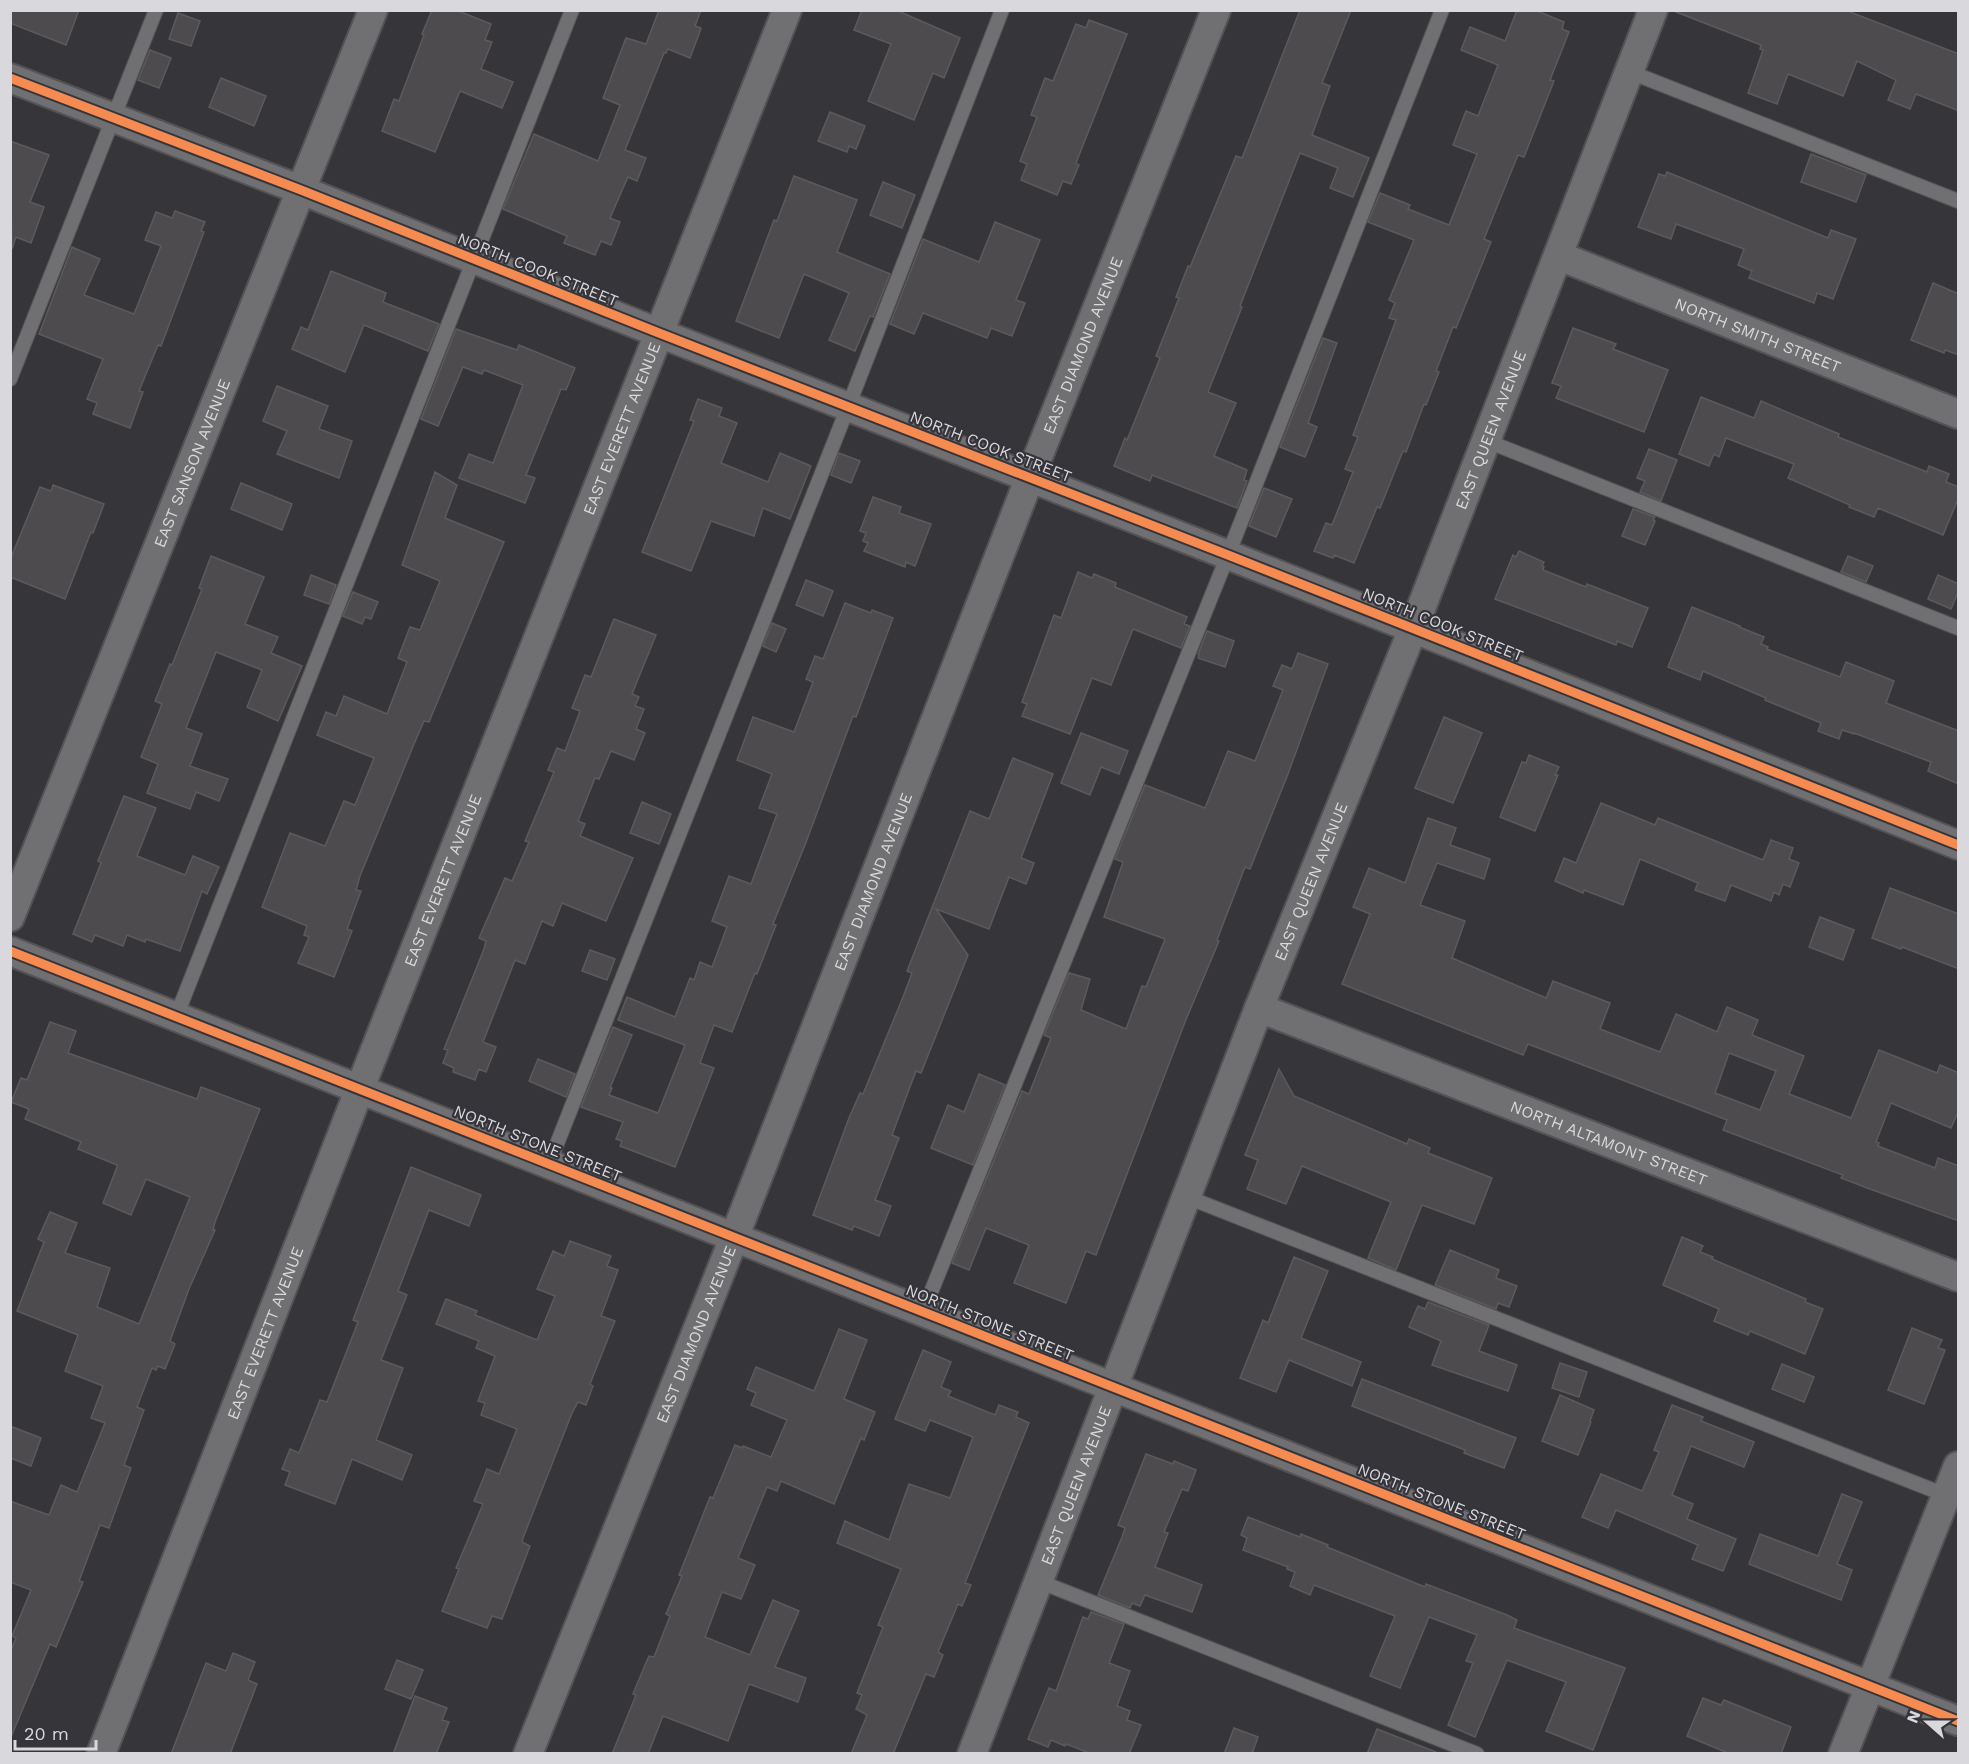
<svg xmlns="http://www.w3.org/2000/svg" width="1969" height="1764" font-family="'Work Sans',sans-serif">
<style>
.building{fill:#4d4b4d;stroke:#5c5a5b;stroke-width:1.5;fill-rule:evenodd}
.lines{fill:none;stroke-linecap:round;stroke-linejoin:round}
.lane-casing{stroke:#535255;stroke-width:16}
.street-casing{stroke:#535255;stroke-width:32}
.lane{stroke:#706f72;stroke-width:14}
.street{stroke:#706f72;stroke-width:28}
.cycleway-casing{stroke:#35343a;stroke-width:13}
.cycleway{stroke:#f68b52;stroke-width:9}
.labels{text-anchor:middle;stroke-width:4.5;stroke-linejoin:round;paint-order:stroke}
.street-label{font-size:16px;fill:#d9d8dc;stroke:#35343a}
</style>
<rect width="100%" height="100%" fill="#363539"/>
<g class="building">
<path d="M10,10H79L66,45L10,23Z"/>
<path d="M432,10H456L491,24L485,40L492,42L481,69L513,82L502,108L460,91L435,152L382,131L394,99L399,101L424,35L422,34Z"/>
<path d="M659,10H701L695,26L701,28L699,34L690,58L668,49L666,53H664L625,150L646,158L637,181L628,177L610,218L620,222L611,245L601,241L595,255L564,243L567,236L503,209L534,134L598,161L620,105L603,98L626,38L646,44Z"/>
<path d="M862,10H896L960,38L944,78L933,73L914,120L868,101L891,44L854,30Z"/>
<path d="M1300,10H1351L1322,83L1330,86L1312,135L1369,158L1353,197L1330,188L1338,168L1300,153L1240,306L1242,307L1208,392L1236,403L1214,456L1247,470L1244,480L1247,481L1237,508L1152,475L1150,481L1114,466L1125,438L1127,440L1160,358L1156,356L1179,298L1176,297L1188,266L1190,267L1236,156L1242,158Z"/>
<path d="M1517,10H1535L1564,22L1562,29L1569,32L1550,80L1554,81L1524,157L1518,155L1484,239L1491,242L1456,328L1453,327L1436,371L1439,372L1426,405L1424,404L1406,452L1403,451L1380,508L1377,507L1354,563L1334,555L1333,558L1314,551L1326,523L1332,525L1353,472L1345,469L1358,437L1353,435L1396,320L1389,318L1395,303L1389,300L1414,240L1368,222L1380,193L1410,205L1408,209L1449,225L1477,154L1453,145L1466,111L1478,116L1498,65L1461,50L1470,27L1505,41Z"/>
<path d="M1677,10H1845L1959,54V111L1916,94L1910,109L1888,100L1896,80L1857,61L1843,96L1788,74L1777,104L1748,93L1763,50L1760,49L1761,45L1676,12Z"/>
<path d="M178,13L200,21L191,46L169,39Z"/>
<path d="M1089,20L1127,34L1076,163L1079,165L1071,184L1063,181L1057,195L1021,180L1027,164L1020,161L1037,117L1031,115L1045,78L1053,81L1076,24L1086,28Z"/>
<path d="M150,50L171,58L159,88L138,80Z"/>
<path d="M221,78L266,96L254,126L209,107Z"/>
<path d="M830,112L865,126L856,149L849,146L847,152L818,141Z"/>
<path d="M10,141L49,155L30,202L44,207L31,243L16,237L12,249Z"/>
<path d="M1811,154L1866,175L1856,202L1801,182Z"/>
<path d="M1667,172L1828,238L1831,230L1856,239L1833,299L1817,293L1814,303L1749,278L1752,271L1738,265L1744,249L1676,224L1671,239L1638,227L1659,174L1665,176Z"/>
<path d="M794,176L857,200L837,252L890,274L873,317L870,316L855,351L829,340L849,293L804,274L779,338L736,321L774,220L777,221Z"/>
<path d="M883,182L915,195L902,228L870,215Z"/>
<path d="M175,211L205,222L201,231L204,232L161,346L158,345L139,391L143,392L130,428L93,414L97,403L87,399L103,359L39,334L72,247L100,259L84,295L134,314L161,246L145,240L156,212L172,218Z"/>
<path d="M995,222L1040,240L1016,300L1025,303L1012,336L991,328L987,338L923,313L914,334L890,324L923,239L979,262Z"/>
<path d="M331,271L386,293L383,302L439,324L428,351L364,325L345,372L292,349L301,327L308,330Z"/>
<path d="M1933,283L1959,294V355L1945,350L1944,353L1911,340Z"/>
<path d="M1573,328L1616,344L1613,349L1668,370L1644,432L1556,398L1561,386L1552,383Z"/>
<path d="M456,329L517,350L519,345L575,368L566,390L561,389L526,475L535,478L525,503L459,478L469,454L493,463L523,385L484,370L482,374L463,367L438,426L421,419Z"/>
<path d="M1323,338L1337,343L1308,423L1317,427L1305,457L1280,447Z"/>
<path d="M277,386L328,406L319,429L352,441L339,478L277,454L287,431L263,421Z"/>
<path d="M1701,397L1754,418L1761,401L1839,434L1838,437L1927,472L1929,466L1949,474L1946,482L1959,487V497L1943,535L1878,508L1874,517L1849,507L1850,505L1788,478L1794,464L1726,438L1719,457L1714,454L1709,466L1679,454Z"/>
<path d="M698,399L722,408L719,416L737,423L721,463L768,482L780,453L811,466L790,519L763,508L754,536L711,521L691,571L642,552L694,421L690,420Z"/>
<path d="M1649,449L1677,460L1661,501L1640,492L1645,481L1637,478Z"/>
<path d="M839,453L860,461L851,483L831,475Z"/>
<path d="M435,472L457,485L445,518L504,542L429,722L424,721L414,744L360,876L356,890L361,891L347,929L352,931L334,977L298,963L309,937L304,935L307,926L262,907L290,833L325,846L344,801L355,805L374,758L317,735L326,712L336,716L344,696L387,714L407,662L398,658L410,627L420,630L440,581L402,565Z"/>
<path d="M241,483L292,504L282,530L231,509Z"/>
<path d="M53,485L104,504L93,533L91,532L65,599L10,577V560L40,487L51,491Z"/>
<path d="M1264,488L1292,499L1276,537L1249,526Z"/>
<path d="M873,497L901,507L899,513L931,524L915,566L906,562L905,567L864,551L868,543L863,541L866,533L860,531Z"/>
<path d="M1633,509L1655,517L1653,520L1655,521L1645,545L1622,536Z"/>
<path d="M1519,551L1544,562L1542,566L1544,567L1543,570L1586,587L1587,584L1648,608L1632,647L1617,641L1616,645L1495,599L1513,555L1516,557Z"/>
<path d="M211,556L264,577L245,624L278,637L271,653L302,666L278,721L247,707L262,670L216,652L186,728L202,734L190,766L228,779L219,801L196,792L190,809L147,793L158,764L141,757L162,704L155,701L170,664L172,665L202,589L199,588Z"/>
<path d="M1848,556L1873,566L1866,582L1841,572Z"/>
<path d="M1078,572L1092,578L1094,574L1116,583L1115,587L1187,617L1184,624L1190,626L1181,648L1133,629L1111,685L1092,678L1070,734L1022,716L1027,704L1022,702L1054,615L1061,618Z"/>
<path d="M311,575L336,585L329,604L304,595Z"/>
<path d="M1938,575L1959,584V590L1951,609L1928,599Z"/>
<path d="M806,580L833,591L823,616L796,605Z"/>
<path d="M353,592L378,602L371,619L365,617L362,624L343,616Z"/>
<path d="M845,603L871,613L872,610L893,618L856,717L853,716L805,845L773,924L776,925L757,974L755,973L732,1032L714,1025L700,1063L714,1068L675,1167L620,1146L622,1141L616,1139L623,1122L581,1107L613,1027L632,1035L610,1088H612L609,1095L658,1113L685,1045L618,1020L627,997L675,1017L690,978L694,980L700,962L712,967L727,927L712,921L729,876L751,884L777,814L759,808L772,774L737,760L753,717L794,732L813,682L806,679L815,656L823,659Z"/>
<path d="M1692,607L1740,626L1739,627L1764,637L1761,644L1768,647L1767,649L1840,677L1846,662L1894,681L1886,703L1959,731V784L1928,771L1931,762L1854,733V734L1842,730L1839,739L1818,731L1821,723L1765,700L1766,698L1703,671L1700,680L1668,667Z"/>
<path d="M614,619L656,635L632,694L639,697L635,706L644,709L636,729L645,733L634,760L611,751L599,779L595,778L578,821L585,824L580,836L633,858L606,921L562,903L553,926L542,921L525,964L515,960L483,1042L496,1047L486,1072L479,1069L475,1080L453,1072L454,1068L443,1063L448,1050L444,1049L484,949L486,941L479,938L505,878L512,881L529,842L525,841L554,772L548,770L557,748L565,751L580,711L572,708L585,675L591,677Z"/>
<path d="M772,623L786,629L776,652L763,646Z"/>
<path d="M1207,631L1234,641L1225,667L1198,658L1199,655L1198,654Z"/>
<path d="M1298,653L1328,664L1288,774L1250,869L1245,867L1217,940L1219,941L1185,1022L1096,1255L1086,1251L1066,1303L1014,1283L1029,1245L986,1228L969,1270L952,1263L1022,1091L1029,1094L1051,1038L1044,1035L1069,973L1090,979L1081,1010L1126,1029L1142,986L1146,987L1165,939L1104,917L1123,862L1115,859L1145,785L1205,808L1228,751L1255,761L1283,690L1273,686L1282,665L1292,669Z"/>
<path d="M1444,717L1482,733L1453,803L1415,788Z"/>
<path d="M1081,733L1128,751L1119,774L1101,767L1090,795L1061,783Z"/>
<path d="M1529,755L1559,767L1555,775H1558L1535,831L1500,817L1522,762L1526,763Z"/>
<path d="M1013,758L1053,774L1021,858L1034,863L1026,884L1009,877L989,929L936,909L968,955L921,1073L916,1071L892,1135L899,1138L875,1200L891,1206L879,1236L854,1226L852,1230L813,1215L849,1118L860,1093L863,1094L903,997L912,973L907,971L970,811L989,819Z"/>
<path d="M124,796L156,808L137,856L185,875L193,856L219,867L207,894L202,891L180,951L146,939L145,942L127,935L123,946L95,935L92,942L73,934L101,863L98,861Z"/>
<path d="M642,802L671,814L659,844L630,833Z"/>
<path d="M1601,803L1655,825L1658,818L1763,860L1771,840L1793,848L1789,859L1799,863L1790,887L1783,884L1779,895L1774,892L1771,901L1731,885L1725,901L1695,890L1698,883L1640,859L1623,905L1584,890L1583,893L1555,881L1564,858L1576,863Z"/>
<path d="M1428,818L1456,828L1450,845L1490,859L1484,879L1437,863L1420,905L1465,921L1452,958L1546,998L1553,981L1610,1003L1600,1029L1660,1052L1676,1014L1717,1032L1727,1007L1758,1020L1752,1035L1804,1056L1789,1094L1851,1118L1879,1050L1937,1073L1940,1065L1959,1073V1110L1951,1128L1891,1103L1876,1142L1879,1143L1878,1146L1935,1168L1938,1158L1959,1166V1221L1867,1188L1841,1178L1843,1175L1723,1130L1727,1120L1528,1044L1523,1055L1342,984L1370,914L1353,907L1369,868L1405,883ZM1729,1053L1776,1071L1760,1110L1715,1093Z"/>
<path d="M1890,888L1959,914V969L1902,947L1901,949L1872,938Z"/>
<path d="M1820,917L1854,930L1843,960L1809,947Z"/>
<path d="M590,950L615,959L607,980L582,971Z"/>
<path d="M50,1022L76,1031L68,1053L197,1099L201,1087L260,1109L215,1222L213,1230H215L189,1289L170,1341L175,1344L165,1369L158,1366L156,1370L152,1368L137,1407L144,1410L124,1465L131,1468L109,1528L100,1525L79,1581L83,1582L56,1647L50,1644L11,1737L10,1652L16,1638L12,1636L31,1590L10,1582V1501L49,1515L61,1485L77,1492L105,1423L91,1418L103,1386L65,1371L78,1335L17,1311L44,1242L38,1239L50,1212L77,1223L65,1253L110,1268L97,1307L139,1324L190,1197L146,1179L131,1215L103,1203L117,1167V1165L78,1149L81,1142L25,1119L29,1109L11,1102L21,1078L27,1080Z"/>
<path d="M538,1059L575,1074L566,1097L529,1081Z"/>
<path d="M1279,1069L1294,1096L1407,1144L1409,1139L1430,1148L1428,1153L1492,1178L1474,1224L1422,1205L1396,1270L1368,1258L1391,1202L1302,1166L1286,1204L1247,1189L1258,1160L1245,1155Z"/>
<path d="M979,1074L1005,1085L973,1165L931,1148L948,1105L964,1112Z"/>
<path d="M411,1167L481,1195L469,1226L429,1210L398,1291L407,1295L381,1360L403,1368L376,1440L412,1455L402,1480L352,1459L335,1504L285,1485L290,1472L282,1469L290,1449L299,1453L320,1400L327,1402L358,1322L353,1320Z"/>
<path d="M1682,1237L1703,1246L1700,1252L1713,1257L1712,1259L1806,1299L1805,1302L1823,1309L1805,1354L1750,1331L1748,1335L1714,1321L1719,1309L1663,1285Z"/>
<path d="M570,1241L611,1256L607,1266L618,1270L601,1316L615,1321L590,1384L593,1386L586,1405L578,1402L572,1413L523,1538L522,1542L530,1546L502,1619L492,1616L487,1628L442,1611L459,1569L456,1568L483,1504L474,1501L487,1469L499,1474L517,1429L481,1415L485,1403L478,1401L495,1356L476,1348L479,1341L436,1324L446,1299L477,1311L475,1315L537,1340L555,1296L537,1289L553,1251L564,1256Z"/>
<path d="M1450,1250L1499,1270L1496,1278L1517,1286L1509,1307L1498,1303L1496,1309L1435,1285Z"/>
<path d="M1294,1257L1328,1271L1301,1338L1361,1362L1352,1386L1289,1360L1276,1392L1240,1378L1263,1320L1268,1323Z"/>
<path d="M1428,1302L1489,1325L1479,1351L1517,1365L1508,1391L1432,1365L1441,1341L1409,1327L1418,1306L1425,1309Z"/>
<path d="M1912,1328L1942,1340L1938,1348L1945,1350L1924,1404L1888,1390Z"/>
<path d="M839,1329L867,1340L844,1399L875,1412L864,1440L861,1438L834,1504L781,1481L777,1491L767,1487L738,1558L755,1565L741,1599L722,1592L705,1637L750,1655L773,1600L799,1611L775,1667L806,1678L798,1702L749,1684L728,1741L663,1716L648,1754H612L636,1695L633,1694L645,1665L649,1656L654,1657L670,1616L666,1614L682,1576L679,1575L695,1535L710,1497L713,1498L735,1445L742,1448L743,1446L771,1457L787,1420L751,1405L756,1393L747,1389L756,1367L814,1391Z"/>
<path d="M923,1350L951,1362L941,1387L951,1391L948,1396L995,1415L999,1405L1018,1412L1016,1417L1029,1423L965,1583L971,1585L962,1606L958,1604L938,1652L943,1655L934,1677L926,1674L893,1754H851L867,1715L856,1709L862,1695L857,1693L883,1627L878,1625L901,1569L837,1543L845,1521L889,1540L909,1484L950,1498L973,1437L930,1420L925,1431L895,1419Z"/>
<path d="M1560,1363L1587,1372L1579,1397L1552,1388Z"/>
<path d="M1782,1364L1814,1377L1804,1402L1772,1389Z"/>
<path d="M1362,1379L1516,1438L1504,1468L1464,1453L1465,1450L1352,1406Z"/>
<path d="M1560,1395L1594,1410L1590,1421L1591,1422L1578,1455L1542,1441Z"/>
<path d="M1672,1405L1703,1417L1701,1421L1754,1442L1744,1467L1691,1446L1672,1495L1693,1504L1687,1519L1736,1539L1723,1571L1692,1559L1698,1545L1616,1510L1608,1528L1582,1517L1601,1474L1642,1491L1659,1452L1654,1450Z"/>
<path d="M10,1426L41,1438L31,1466L10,1458Z"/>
<path d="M1146,1454L1173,1464L1174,1461L1196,1470L1188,1491L1182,1489L1164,1532L1168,1533L1155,1567L1202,1585L1192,1612L1145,1595L1140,1606L1132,1603L1130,1608L1098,1595L1122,1537L1125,1528L1118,1525Z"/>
<path d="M1842,1494L1862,1502L1837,1564L1852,1570L1841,1600L1749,1564L1760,1534L1818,1556Z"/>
<path d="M1248,1517L1300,1537L1301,1534L1328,1545L1327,1547L1425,1587L1426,1584L1507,1615L1517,1620L1514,1628L1625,1668L1593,1750L1546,1731L1566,1682L1507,1660L1475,1737L1448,1725L1473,1663L1466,1661L1477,1635L1429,1617L1400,1688L1370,1676L1395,1616L1314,1585L1310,1595L1290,1586L1295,1572L1287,1569L1288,1567L1243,1550L1247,1538L1241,1535Z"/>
<path d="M1091,1612L1124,1624L1109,1663L1130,1671L1117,1706L1130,1711L1127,1720L1141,1725L1129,1754H1092L1066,1744L1065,1746L1051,1740L1048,1747L1028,1739L1049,1688L1056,1691L1083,1617L1088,1619Z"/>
<path d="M233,1653L255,1662L248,1680L257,1684L230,1754H171L206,1663L226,1671Z"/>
<path d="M397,1660L423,1670L411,1699L385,1689Z"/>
<path d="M415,1696L447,1708L442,1720L449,1722L436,1754H393Z"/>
<path d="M1703,1698L1721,1705L1724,1700L1791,1727L1781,1754H1730L1687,1736Z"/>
<path d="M1234,1728L1258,1737L1252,1754H1224Z"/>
<path d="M1377,1729L1436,1752V1754H1367Z"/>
</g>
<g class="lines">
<defs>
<g id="lane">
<path d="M1630,72L1958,201"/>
<path d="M10,379L156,10"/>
<path d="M1487,441L1958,628"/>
<path d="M176,1017L572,10"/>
<path d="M549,1164L848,407L1002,10"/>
<path d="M1187,1197L1948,1496"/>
<path d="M923,1312L1228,555L1442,10"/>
<path d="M1038,1581L1477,1754"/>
</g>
<g id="street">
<path d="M10,78L301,190L659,333L1228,555L1958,845"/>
<path id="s1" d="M1559,256L1958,414"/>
<path id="s2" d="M10,917L373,10"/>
<path d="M10,951L1958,1721"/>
<path id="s3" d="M1259,1008L1958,1277"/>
<path id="s4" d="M101,1754L360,1088L787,10"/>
<path id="s5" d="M528,1754L734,1238L1030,477L1216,10"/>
<path id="s6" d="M972,1754L1259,1008L1413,629L1653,10"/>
<path d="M1843,1754L1958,1466"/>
</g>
</defs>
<use href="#lane" class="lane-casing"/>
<use href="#street" class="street-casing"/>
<use href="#lane" class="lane"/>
<use href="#street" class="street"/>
<defs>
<g id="cycleway">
<path d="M10,78L301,190L659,333L1228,555L1958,845"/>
<path d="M10,951L1958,1721"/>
</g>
</defs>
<use href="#cycleway" class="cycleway-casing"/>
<use href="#cycleway" class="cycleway"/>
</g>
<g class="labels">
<g class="street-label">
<text transform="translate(538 269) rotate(22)" y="6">NORTH COOK STREET</text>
<text dy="6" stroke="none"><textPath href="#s1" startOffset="214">NORTH SMITH STREET</textPath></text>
<text dy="6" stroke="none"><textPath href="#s5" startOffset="1514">EAST DIAMOND AVENUE</textPath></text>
<text dy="6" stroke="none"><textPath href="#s4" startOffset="1424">EAST EVERETT AVENUE</textPath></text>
<text dy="6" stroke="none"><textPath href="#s6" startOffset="1422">EAST QUEEN AVENUE</textPath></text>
<text transform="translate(991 446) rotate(21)" y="6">NORTH COOK STREET</text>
<text dy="6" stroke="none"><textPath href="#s2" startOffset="489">EAST SANSON AVENUE</textPath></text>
<text transform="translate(1443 624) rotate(22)" y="6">NORTH COOK STREET</text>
<text dy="6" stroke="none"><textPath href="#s4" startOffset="938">EAST EVERETT AVENUE</textPath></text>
<text dy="6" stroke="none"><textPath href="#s6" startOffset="936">EAST QUEEN AVENUE</textPath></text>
<text dy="6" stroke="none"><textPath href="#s5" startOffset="938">EAST DIAMOND AVENUE</textPath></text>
<text transform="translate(538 1143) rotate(22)" y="6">NORTH STONE STREET</text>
<text dy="6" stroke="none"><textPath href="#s3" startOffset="375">NORTH ALTAMONT STREET</textPath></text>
<text transform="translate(990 1322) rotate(22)" y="6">NORTH STONE STREET</text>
<text dy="6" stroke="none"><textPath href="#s4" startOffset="452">EAST EVERETT AVENUE</textPath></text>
<text dy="6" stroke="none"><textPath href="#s5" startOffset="452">EAST DIAMOND AVENUE</textPath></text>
<text dy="6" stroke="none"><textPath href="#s6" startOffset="288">EAST QUEEN AVENUE</textPath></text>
<text transform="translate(1442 1501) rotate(22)" y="6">NORTH STONE STREET</text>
</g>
</g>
<rect width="1969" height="1764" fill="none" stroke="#d9d8dc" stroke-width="24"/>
<g transform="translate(1927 1722) rotate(291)" stroke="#35343a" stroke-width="4.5" paint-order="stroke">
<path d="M0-4.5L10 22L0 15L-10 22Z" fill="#d9d8dc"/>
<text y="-9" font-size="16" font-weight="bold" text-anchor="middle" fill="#d9d8dc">N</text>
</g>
<path d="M15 1740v9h81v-9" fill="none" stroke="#d9d8dc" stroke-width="3"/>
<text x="24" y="1740" font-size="18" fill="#d9d8dc" stroke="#35343a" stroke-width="4.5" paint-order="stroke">20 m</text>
</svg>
